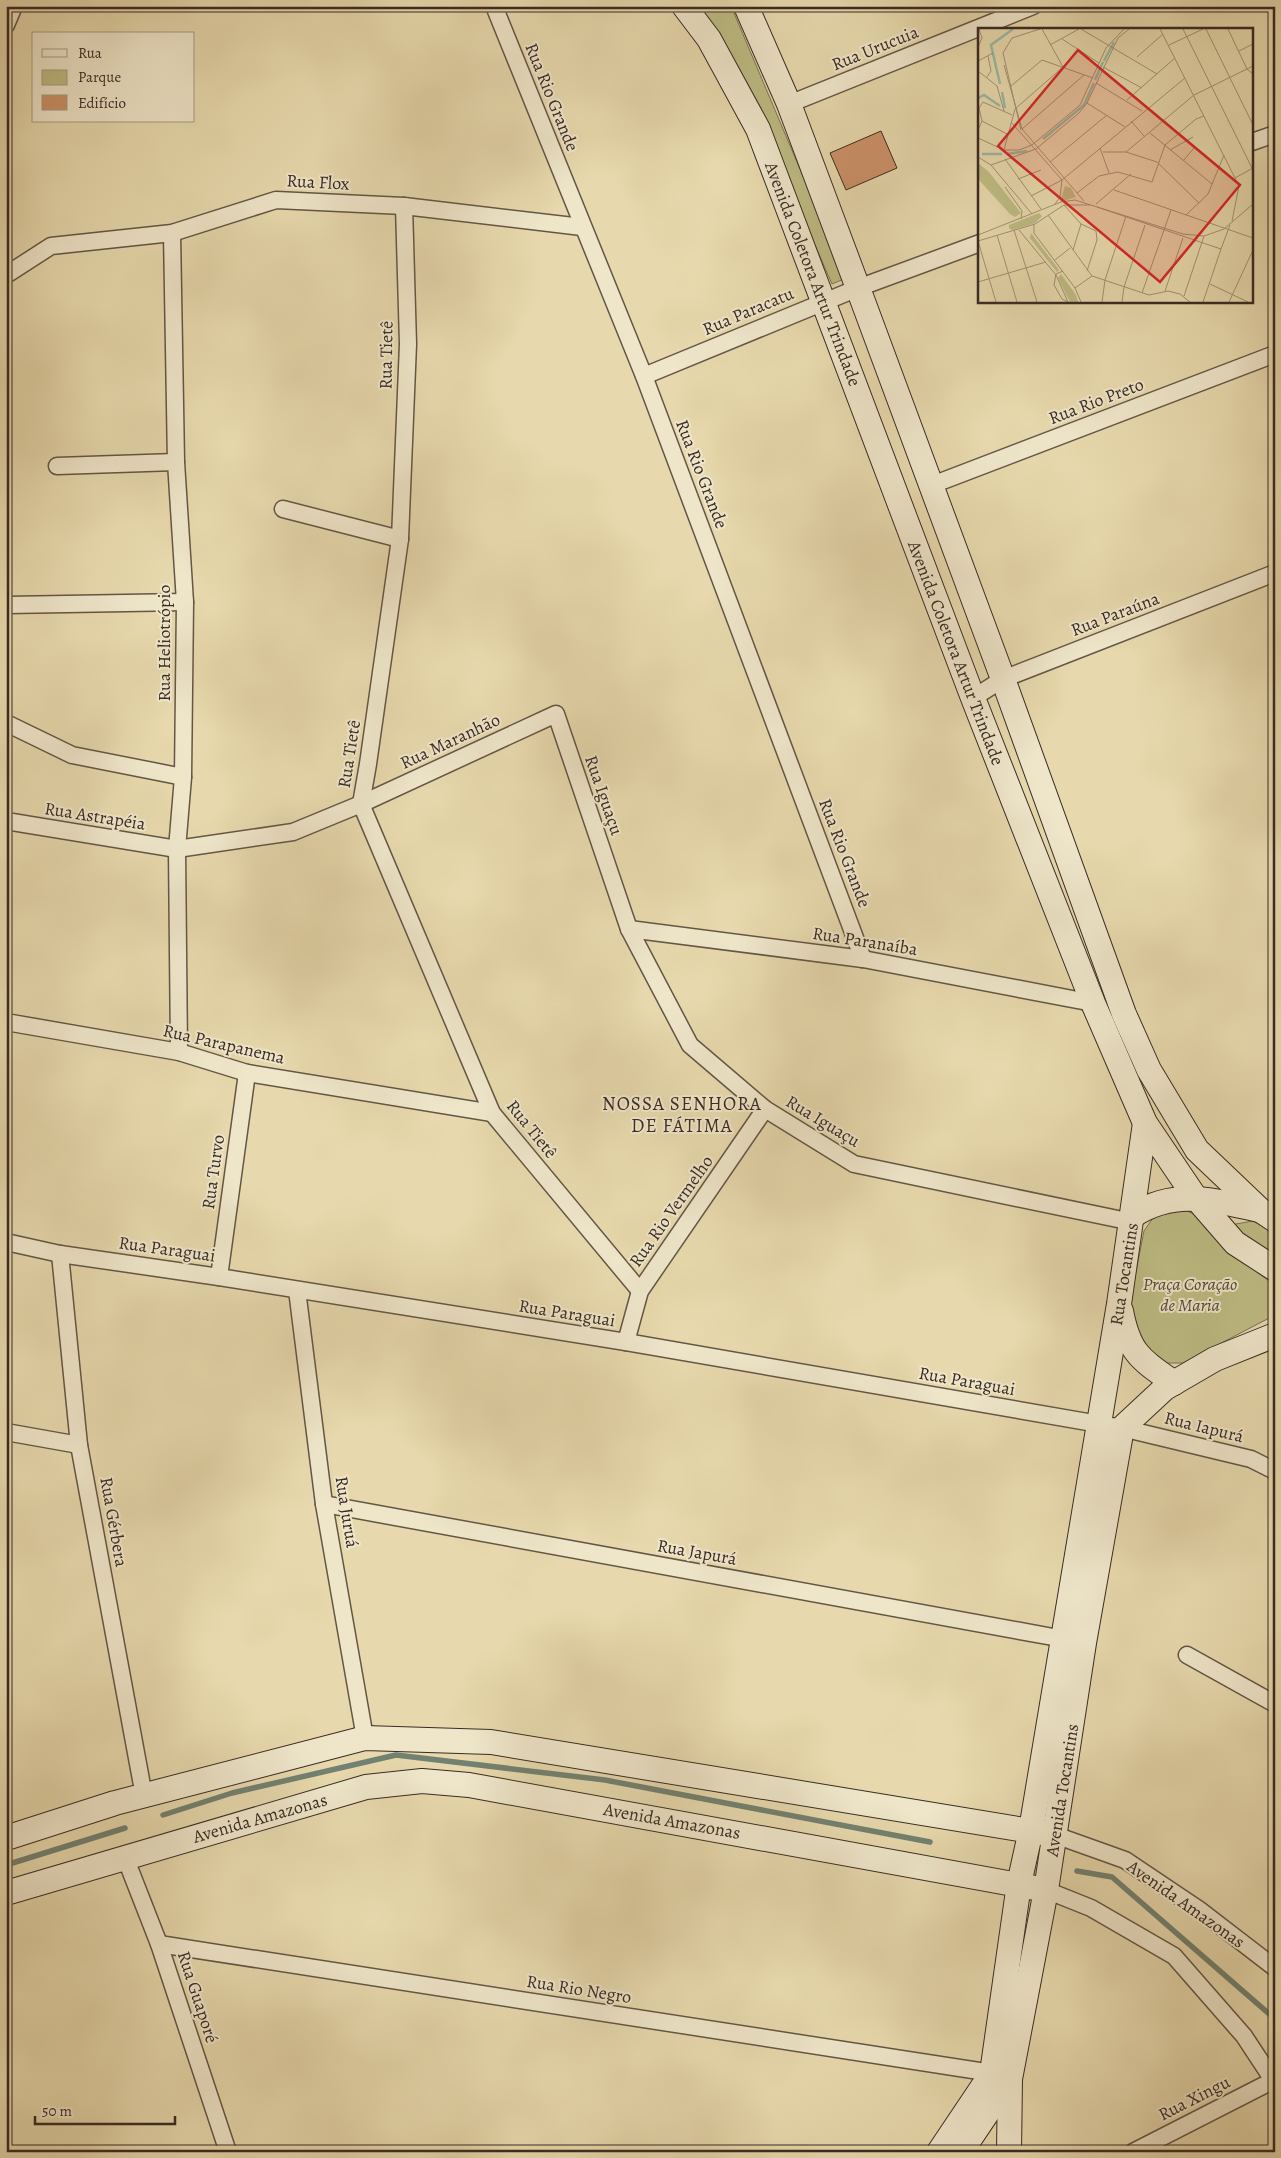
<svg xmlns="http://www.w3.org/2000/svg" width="1281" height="2158" font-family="Alegreya,serif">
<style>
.green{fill:#bebc84;stroke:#7c7454}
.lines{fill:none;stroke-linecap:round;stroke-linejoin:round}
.stream{stroke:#728171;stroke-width:5.5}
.building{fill:#cc9269;stroke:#392b24}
.street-casing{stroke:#645646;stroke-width:19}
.secondary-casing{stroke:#392b24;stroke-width:26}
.street{stroke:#efe6ca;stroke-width:16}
.secondary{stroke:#efe6ca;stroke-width:24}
.labels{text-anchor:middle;stroke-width:4;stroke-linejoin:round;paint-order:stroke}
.street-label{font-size:18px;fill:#392b24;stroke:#efe6ca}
.park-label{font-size:18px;font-style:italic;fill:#544837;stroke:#efe6ca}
.neighbourhood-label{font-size:19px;letter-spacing:1px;fill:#392b24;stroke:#efe6ca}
.inset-river{fill:none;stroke:#98bba5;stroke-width:2.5}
.inset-road{fill:none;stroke:#a19376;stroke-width:1}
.view{fill:#d62828;fill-opacity:0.15;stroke:#d62828;stroke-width:2.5}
.inset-edge{fill:none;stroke:#392b24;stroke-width:2.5}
</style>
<rect width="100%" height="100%" fill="#e7d9ad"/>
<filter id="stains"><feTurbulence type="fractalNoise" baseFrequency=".004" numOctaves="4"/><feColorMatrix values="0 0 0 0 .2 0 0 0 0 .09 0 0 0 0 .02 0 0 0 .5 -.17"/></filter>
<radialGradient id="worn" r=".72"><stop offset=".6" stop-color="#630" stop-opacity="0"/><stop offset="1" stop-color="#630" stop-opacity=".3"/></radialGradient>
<g class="green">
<path d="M699,6H731L846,278L832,284L737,66Z"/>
<path d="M1184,1210L1192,1213L1230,1252L1275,1285V1315L1183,1363H1161L1143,1349L1130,1302L1144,1231L1153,1218L1160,1214Z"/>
<path d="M1253,1221L1275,1234V1256L1230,1225Z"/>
</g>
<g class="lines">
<g class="stream">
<path d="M163,1815L232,1793L396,1755L605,1780L930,1842"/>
<path d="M6,1865L125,1828"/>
<path d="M1077,1871L1112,1877L1275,2019"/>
</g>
</g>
<path class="building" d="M881,131L897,168L846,190L830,153Z"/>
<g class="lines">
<defs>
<g id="street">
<path d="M494,6L644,376L863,959"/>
<path d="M6,25L14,6"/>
<path d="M789,104L1033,6"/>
<path d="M1252,142L1275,134"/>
<path d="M404,206L408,344L400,539L368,764L361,804L492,1113L640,1291"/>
<path d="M172,233L176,462L185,602L183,777L177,849L179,1052"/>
<path d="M6,275L51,246L172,233L276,200L404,206L582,227"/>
<path d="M644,376L858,288L980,243"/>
<path d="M57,466L176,462"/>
<path d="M932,485L1275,354"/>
<path d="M283,509L400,539"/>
<path d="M7,605L185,602"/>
<path d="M973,698L1003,679L1275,573"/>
<path d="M6,723L72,755L183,777"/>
<path d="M6,821L177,849L293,832L361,804L556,714L629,929L690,1045L765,1109L854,1164L1132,1222"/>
<path d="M629,929L863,959L1093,1003"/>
<path d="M6,1022L179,1052L247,1073L492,1113"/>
<path d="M6,1242L60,1254L219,1277L626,1342L1122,1428L1251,1459L1275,1471"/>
<path d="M60,1254L79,1445L144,1796"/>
<path d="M219,1277L247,1073"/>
<path d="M297,1290L324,1504L365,1738"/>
<path d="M626,1342L640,1291L765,1109"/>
<path d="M6,1432L79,1445"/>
<path d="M324,1504L1064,1639"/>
<path d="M1187,1655L1275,1704"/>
<path d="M1055,1835L1125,1860L1201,1911L1275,1968"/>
<path d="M125,1857L159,1944L228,2152"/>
<path d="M1046,1890L1091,1908L1174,1956L1244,2036L1275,2083"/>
<path d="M159,1944L992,2073"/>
<path d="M1133,2152L1274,2080"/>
</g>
<g id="secondary">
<path d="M684,6L709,39L758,129L973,698L1093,1003L1145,1123L1195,1197L1235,1243L1275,1269"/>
<path d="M746,6L789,104L858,288L1003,679L1124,1014L1149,1070L1197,1150L1260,1210L1275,1220"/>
<path d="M1134,1215C1176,1188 1215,1201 1260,1210"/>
<path d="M1121,1311C1129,1353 1140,1359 1174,1383"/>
<path d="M6,1838L115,1803L365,1738L491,1742L1055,1835"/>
<path d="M6,1893L366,1787L422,1781L469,1785L1046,1890"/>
<path d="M939,2152L992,2073L1019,1884L1031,1830L1119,1304L1145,1123"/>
<path d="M961,2152L1010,2079"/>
<path d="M1009,2152L1010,2079L1046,1890L1084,1643L1122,1428L1165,1388L1215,1359L1275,1335"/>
</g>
</defs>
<use href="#street" class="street-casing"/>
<use href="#secondary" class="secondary-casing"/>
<use href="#street" class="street"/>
<use href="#secondary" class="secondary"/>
</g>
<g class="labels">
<g class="street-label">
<text transform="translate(875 48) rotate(-22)" y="6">Rua Urucuia</text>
<text transform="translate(552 97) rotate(68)" y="6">Rua Rio Grande</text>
<text transform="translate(318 182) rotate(3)" y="6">Rua Flox</text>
<text transform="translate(813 274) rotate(69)" y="6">Avenida Coletora Artur Trindade</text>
<text transform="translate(748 311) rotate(-23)" y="6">Rua Paracatu</text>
<text transform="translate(386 355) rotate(-89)" y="6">Rua Tietê</text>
<text transform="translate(1096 401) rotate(-21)" y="6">Rua Rio Preto</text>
<text transform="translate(702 474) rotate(69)" y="6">Rua Rio Grande</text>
<text transform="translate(1115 614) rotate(-21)" y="6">Rua Paraúna</text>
<text transform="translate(164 643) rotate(-90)" y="6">Rua Heliotrópio</text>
<text transform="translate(956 653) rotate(69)" y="6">Avenida Coletora Artur Trindade</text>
<text transform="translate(450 741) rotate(-25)" y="6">Rua Maranhão</text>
<text transform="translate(349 754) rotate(-81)" y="6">Rua Tietê</text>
<text transform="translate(604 795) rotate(71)" y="6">Rua Iguaçu</text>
<text transform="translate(95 816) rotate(9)" y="6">Rua Astrapéia</text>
<text transform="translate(845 853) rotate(69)" y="6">Rua Rio Grande</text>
<text transform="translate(865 941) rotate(9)" y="6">Rua Paranaíba</text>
<text transform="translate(224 1044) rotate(13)" y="6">Rua Parapanema</text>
<text transform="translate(823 1121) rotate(31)" y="6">Rua Iguaçu</text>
<text transform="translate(532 1129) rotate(51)" y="6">Rua Tietê</text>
<text transform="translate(213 1172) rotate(-82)" y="6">Rua Turvo</text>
<text transform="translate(671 1211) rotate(-55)" y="6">Rua Rio Vermelho</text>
<text transform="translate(167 1249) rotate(8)" y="6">Rua Paraguai</text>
<text transform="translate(1124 1274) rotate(-81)" y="6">Rua Tocantins</text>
<text transform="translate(567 1313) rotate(9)" y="6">Rua Paraguai</text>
<text transform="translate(967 1381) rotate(10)" y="6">Rua Paraguai</text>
<text transform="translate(1204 1427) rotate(14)" y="6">Rua Iapurá</text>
<text transform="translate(347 1512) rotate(81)" y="6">Rua Juruá</text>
<text transform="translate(114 1522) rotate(80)" y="6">Rua Gérbera</text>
<text transform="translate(697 1552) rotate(10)" y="6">Rua Japurá</text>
<text transform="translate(1062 1790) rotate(-81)" y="6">Avenida Tocantins</text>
<text transform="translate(260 1818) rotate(-16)" y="6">Avenida Amazonas</text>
<text transform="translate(672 1821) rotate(10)" y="6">Avenida Amazonas</text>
<text transform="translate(1186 1904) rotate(35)" y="6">Avenida Amazonas</text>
<text transform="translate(579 1989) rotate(9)" y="6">Rua Rio Negro</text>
<text transform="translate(198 1997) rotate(72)" y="6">Rua Guaporé</text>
<text transform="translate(1194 2098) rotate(-27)" y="6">Rua Xingu</text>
</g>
<g class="park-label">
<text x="1190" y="1290">Praça Coração<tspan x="1190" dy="21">de Maria</tspan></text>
</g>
<g class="neighbourhood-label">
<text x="682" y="1110">NOSSA SENHORA<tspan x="682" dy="22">DE FÁTIMA</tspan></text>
</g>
</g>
<g transform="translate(978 28)">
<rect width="275" height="275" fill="#e7d9ad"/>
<path d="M0,135L11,144L43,185L37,189L32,186L0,151ZM87,158L93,160L98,169L82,174ZM61,185L64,188L57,195L34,202L31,200V197ZM53,205L81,242L79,244L52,210ZM83,246L98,267L100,274H92L80,250Z" fill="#bebc84"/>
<path class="inset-river" d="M126,33L136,14M117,52L125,34M22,56L13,17L35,1M24,64L27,80M0,70L6,67L22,78M65,111L106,77L116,55M4,126H24M29,126L49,123"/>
<path class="inset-road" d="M103,1L179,46M182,1L261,158L254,193M205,1L274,140M228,1L275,97M250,1L269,41L275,46M84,11L121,35M72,17L101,1M191,17L225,1M0,19L4,10L1,1M261,23L275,16M159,29L185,6M0,33L15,25M26,37L44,101L106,173M125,39L164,60M0,43L19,58L26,83M9,49L13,43L10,28M118,55L164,83M33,58L64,32L115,50M149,72L197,30M109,75L147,99M4,93L29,106M153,93L166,108M33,94L84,152M44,101L106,47M0,102L4,93L1,80L5,74L34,87M43,102L25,25L34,10L62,1M172,105L234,156M0,110L26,122H41L54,117L102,77L128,20L146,1M122,120L131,145M26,122L37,81L85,39L64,1M192,122L215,109M125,124H148L179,134L221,175M148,124L216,67L275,38M0,129L13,137L54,186M27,131L63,181M205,133L216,120M72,134L129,87M13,137L58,121L101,85L109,75L140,10L151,1M257,150L275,140M40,151L63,142M27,159L44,183L43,191M136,162L275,210M99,165L121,148L140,144L174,154L187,117L218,91L226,88M53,168L84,152L207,50M77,176L82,169L84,152M118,176L153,146M86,177L103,196L118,203L119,212L109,243M119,179L243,221L252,197M70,187L114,248L171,267L190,263L202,266L212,274M208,187L230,166L246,127M56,197V205L97,260L103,274M36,202L59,274M41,202L78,247L90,274M0,207L83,174L97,172L205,206L226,208L246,201L275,176M19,207L39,274M0,213L18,274M0,213L57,196L86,177H112M95,222L103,196M77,232L92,220M85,243L78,246L76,257L84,271L90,274M0,254L68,234M232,256L270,274M97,260L114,248M187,263L205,210M164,265L193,182M206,268L226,208M124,274L127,252L148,188M144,274L146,259L167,197M225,274L243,221M251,274L275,222"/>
<path class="view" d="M100,22L262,157L182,254L20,118Z"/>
<rect width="275" height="275" class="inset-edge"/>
</g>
<rect width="1281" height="2158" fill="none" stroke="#e7d9ad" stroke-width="25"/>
<rect x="8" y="8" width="1266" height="2143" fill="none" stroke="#392b24" stroke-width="2.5"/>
<rect x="12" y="12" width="1256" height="2133" fill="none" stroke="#392b24"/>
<rect x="32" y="32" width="162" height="90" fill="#efe6ca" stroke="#a69b88"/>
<rect x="42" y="49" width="25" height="8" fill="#efe6ca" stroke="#a69b88"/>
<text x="78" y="58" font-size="15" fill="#392b24">Rua</text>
<rect x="42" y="70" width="25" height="15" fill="#bebc84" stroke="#a69b88"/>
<text x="78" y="82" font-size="15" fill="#392b24">Parque</text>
<rect x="42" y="95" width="25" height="15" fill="#cc9269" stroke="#a69b88"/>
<text x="78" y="108" font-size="15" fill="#392b24">Edifício</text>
<path d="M35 2116v8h140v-8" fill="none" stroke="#392b24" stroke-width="2.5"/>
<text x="42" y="2116" font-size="15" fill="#392b24" stroke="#efe6ca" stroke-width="4" paint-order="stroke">50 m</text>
<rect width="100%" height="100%" filter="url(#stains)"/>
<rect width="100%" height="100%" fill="url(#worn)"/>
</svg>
